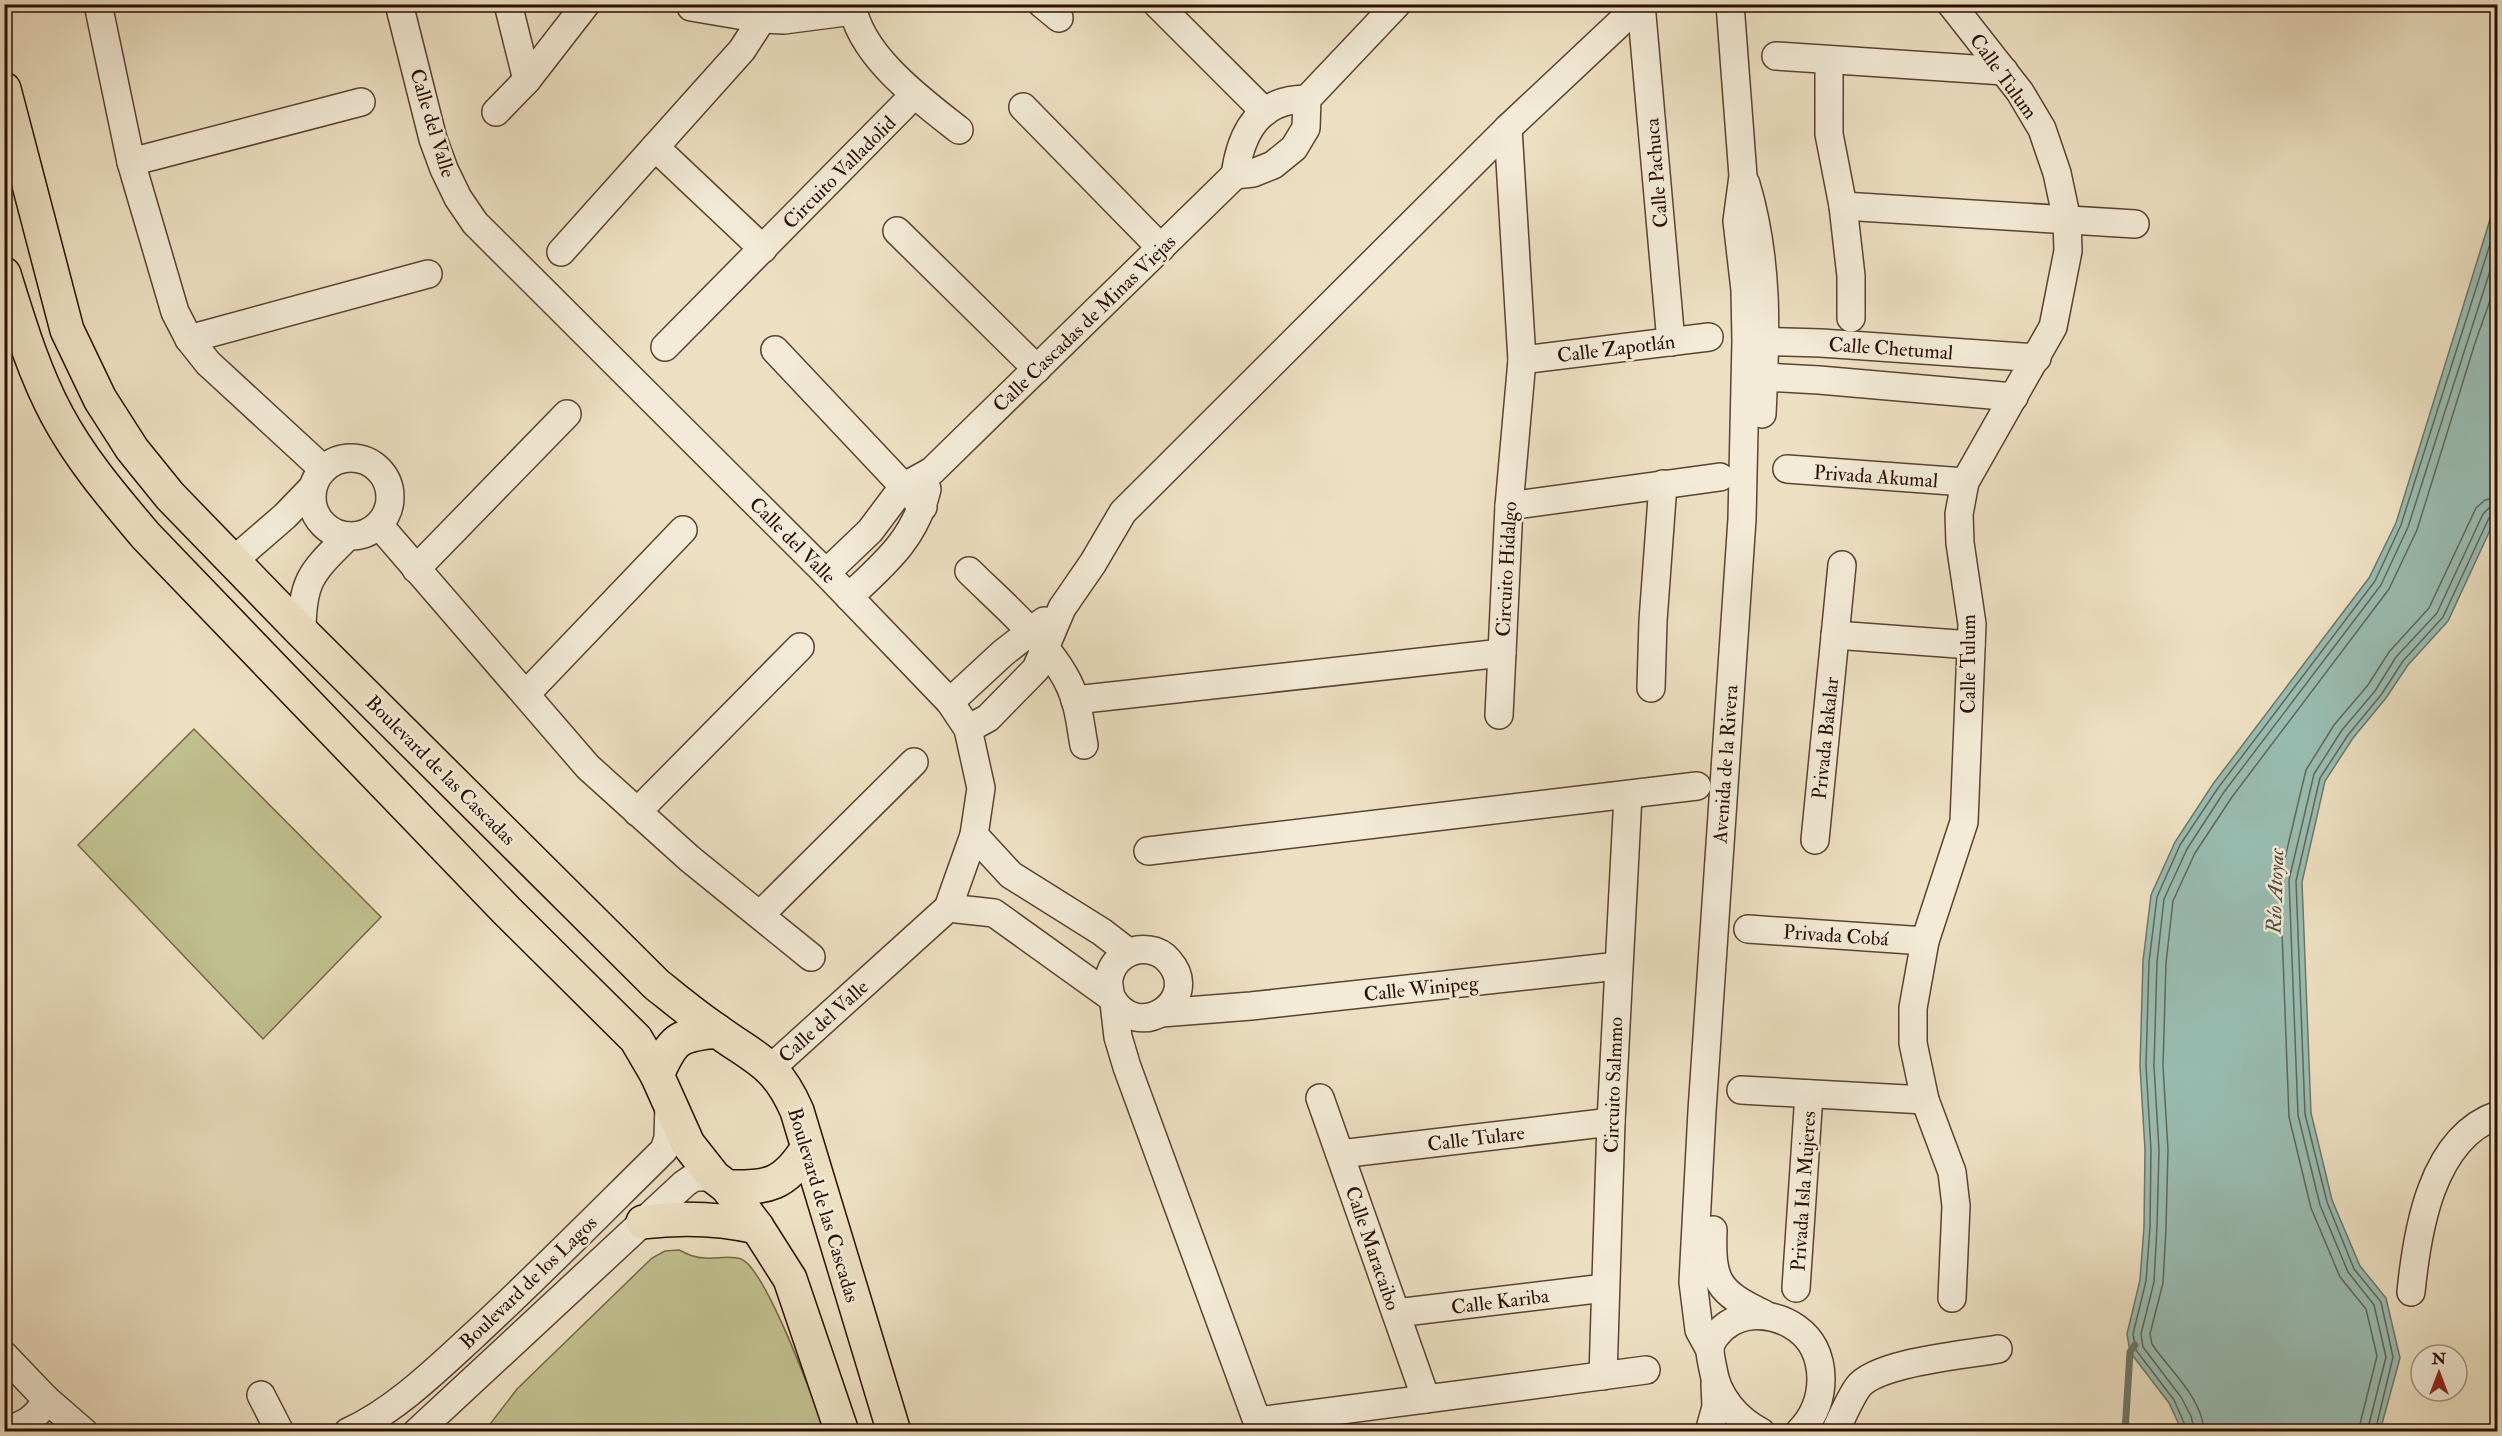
<svg xmlns="http://www.w3.org/2000/svg" width="2502" height="1436" font-family="'IM FELL Double Pica',serif">
<style>
.green{fill:#c0c08e;stroke:#766747;stroke-width:1.5}
.water{fill:#99bdb3;stroke:#6d776b;stroke-width:1.5}
.lines{fill:none;stroke-linecap:round;stroke-linejoin:round}
.shore{stroke:#62665a;stroke-width:1.5}
.stream{stroke:#6d776b;stroke-width:7}
.minor-casing{stroke:#5c4230;stroke-width:30}
.major-casing{stroke:#2b0e00;stroke-width:36}
.minor{stroke:#f3ebd7;stroke-width:27}
.major{stroke:#ede0c2;stroke-width:33}
.labels{text-anchor:middle;stroke-width:5;stroke-linejoin:round;paint-order:stroke}
.street-label{font-size:20px;fill:#2b0e00;stroke:#f3ebd7}
.water-label{font-size:21px;font-style:italic;fill:#524b3f;stroke:#f3ebd7}
</style>
<rect width="100%" height="100%" fill="#ede0c2"/>
<filter id="stains"><feTurbulence type="fractalNoise" baseFrequency=".00333" numOctaves="4"/><feColorMatrix values="0 0 0 0 .2 0 0 0 0 .09 0 0 0 0 .02 0 0 0 .5 -.17"/></filter>
<radialGradient id="worn" r=".72"><stop offset=".6" stop-color="#630" stop-opacity="0"/><stop offset="1" stop-color="#630" stop-opacity=".3"/></radialGradient>
<g class="green">
<path d="M194,729L381,917L263,1039L78,845Z"/>
<path d="M679,1250C687,1254 695,1258 705,1258C717,1259 730,1255 741,1259C766,1268 814,1402 825,1431L484,1432L517,1389L652,1258L665,1251Z"/>
</g>
<path class="water" d="M2497,197V515L2448,621L2408,665L2386,698L2353,738L2325,781L2302,882L2311,1113L2332,1200L2360,1266L2386,1298L2400,1358L2380,1431H2182L2169,1403L2130,1352L2127,1334L2140,1280L2144,1227L2145,1150L2140,1066L2143,961L2151,895L2175,842L2213,784L2369,578L2396,523Z"/>
<g class="lines">
<g class="shore">
<path d="M2188,1432L2174,1400L2136,1350L2133,1334L2146,1281L2150,1227L2151,1150L2146,1066L2149,962L2157,897L2180,845L2218,788L2375,581L2401,525L2498,219"/>
<path d="M2195,1432L2191,1416L2181,1397L2143,1347L2141,1334L2154,1282L2157,1227L2159,1150L2154,1066L2157,962L2164,899L2187,849L2224,792L2381,585L2408,527L2498,246"/>
<path d="M2204,1432C2203,1398 2169,1370 2152,1344L2150,1334L2163,1283L2166,1228L2168,1150L2163,1066L2166,963L2173,901L2195,853L2232,797L2389,589L2417,530L2475,343L2498,278"/>
<path d="M2358,1432L2377,1356L2366,1309L2340,1277L2311,1208L2289,1117L2280,879L2306,770L2334,725L2368,685L2389,652L2429,608L2476,508L2485,500L2498,497"/>
<path d="M2367,1432L2386,1357L2374,1305L2348,1272L2320,1205L2298,1115L2289,880L2314,774L2342,730L2375,691L2396,657L2437,613L2483,514L2489,508L2498,506"/>
<path d="M2375,1432L2393,1357L2381,1302L2354,1269L2327,1202L2305,1114L2296,881L2320,778L2348,735L2381,695L2403,661L2443,617L2489,518L2498,514"/>
</g>
<path class="stream" d="M2125,1432L2130,1352L2135,1345"/>
<defs>
<g id="minor">
<path d="M98,4L131,162L175,312L189,339L208,363L323,469"/>
<path d="M399,4L433,139L444,169L458,198L475,223L826,573L950,702L968,729L981,788L974,835L948,908L771,1068"/>
<path d="M508,4L527,80"/>
<path d="M852,4C859,55 922,101 959,130"/>
<path d="M1042,4L1059,18"/>
<path d="M1157,4L1265,112"/>
<path d="M1641,4L1671,342"/>
<path d="M1951,4L2020,92L2042,129L2057,173L2067,220L2068,251L2053,327L1965,482L1959,514L1960,543L1972,624L1964,822L1925,941L1913,1008V1043L1925,1100L1952,1172L1956,1206L1952,1298"/>
<path d="M691,7L762,19L784,20L853,11"/>
<path d="M1776,56L2004,71"/>
<path d="M1829,60V134L1843,206L1851,276V318"/>
<path d="M1023,107L1161,248"/>
<path d="M496,112L527,80L586,4"/>
<path d="M655,147L763,249"/>
<path d="M131,162L361,102"/>
<path d="M1235,175C1241,132 1259,99 1307,99"/>
<path d="M1746,184C1769,261 1766,334 1762,414"/>
<path d="M1843,206L2135,224"/>
<path d="M897,231L1037,369"/>
<path d="M561,252L742,50L762,19"/>
<path d="M189,339L428,274"/>
<path d="M1748,341L1821,343L2037,358"/>
<path d="M665,347L914,95"/>
<path d="M775,350L923,507"/>
<path d="M1522,360L1709,337"/>
<path d="M1746,376L1819,380L2014,397"/>
<circle cx="351" cy="497" r="39"/>
<path d="M1787,469L1965,482"/>
<path d="M1509,506L1720,477"/>
<path d="M379,525L588,767L690,859L811,957"/>
<path d="M233,561L285,516L312,488"/>
<path d="M416,569L567,414"/>
<path d="M969,571C1003,605 1062,653 1075,700C1080,714 1081,730 1084,745"/>
<path d="M826,573L870,531L903,487L932,471L1235,175L1253,173L1273,165L1294,148L1306,128L1307,99L1397,4"/>
<path d="M849,597C885,563 915,539 927,489"/>
<path d="M302,632C302,579 312,572 348,536"/>
<path d="M1835,635L1971,645"/>
<path d="M1651,688L1653,621L1663,484"/>
<path d="M527,693L683,530"/>
<path d="M1075,700L1502,653"/>
<path d="M950,702L1003,653L1044,621"/>
<path d="M1499,715L1509,506L1522,360L1508,128"/>
<path d="M968,729L988,718L1036,669L1062,608L1093,563L1123,512L1508,128L1640,4"/>
<path d="M637,812L800,647"/>
<path d="M974,835L1011,875L1102,932L1128,952"/>
<path d="M1815,840L1842,565"/>
<path d="M1148,851L1697,786"/>
<path d="M948,908L994,913L1111,997C1137,1045 1203,1000 1169,961C1164,955 1157,951 1149,950C1131,947 1112,959 1109,979C1108,984 1110,991 1111,997"/>
<path d="M760,915L914,762"/>
<path d="M1748,929L1925,941"/>
<path d="M1114,1003L1118,1037L1127,1067L1261,1432"/>
<path d="M1161,1013L1251,1006L1618,966"/>
<path d="M1741,1090L1925,1100"/>
<path d="M1320,1098L1426,1399"/>
<path d="M1340,1154L1611,1122"/>
<path d="M1713,1230C1711,1282 1718,1292 1764,1314"/>
<path d="M1796,1288L1809,1094"/>
<path d="M2411,1292C2417,1232 2431,1138 2498,1115"/>
<path d="M1396,1313L1605,1288"/>
<path d="M1710,1350L1699,1330L1693,1282L1702,1111L1742,519L1746,341L1745,290L1737,221L1743,176L1730,4"/>
<path d="M4,1355L46,1399L84,1432"/>
<path d="M1603,1376L1611,1122L1628,795"/>
<path d="M261,1395L280,1432"/>
<path d="M1258,1421L1646,1370"/>
<path d="M4,1431C24,1425 37,1419 46,1399"/>
<path d="M348,1432C394,1411 434,1372 471,1338C537,1277 600,1213 664,1150L668,1138L669,1104"/>
<path d="M417,1432L684,1184L694,1177H714"/>
<path d="M1709,1432L1716,1407L1715,1384"/>
<path d="M1761,1432C1736,1419 1717,1396 1713,1369C1712,1363 1710,1356 1710,1350C1710,1341 1717,1334 1723,1328C1750,1304 1798,1317 1814,1348C1819,1358 1821,1368 1821,1379C1821,1400 1814,1417 1799,1432"/>
<path d="M1835,1432C1842,1417 1849,1400 1858,1387C1877,1362 1966,1355 1998,1349"/>
</g>
<g id="major">
<path d="M4,89L67,330L100,399L132,449L170,496L302,632L656,984C676,1000 695,1016 716,1030C755,1059 776,1062 797,1111L894,1432"/>
<path d="M4,274C19,322 33,370 57,415C81,460 114,498 146,536L507,911L636,1039L657,1075L688,1144L714,1177L727,1187L757,1227L790,1279L842,1432"/>
<path d="M657,1075C673,1039 677,1035 717,1031"/>
<path d="M727,1187C769,1188 784,1185 807,1149"/>
<path d="M643,1222C682,1217 718,1218 757,1227"/>
</g>
</defs>
<use href="#minor" class="minor-casing"/>
<use href="#major" class="major-casing"/>
<use href="#minor" class="minor"/>
<use href="#major" class="major"/>
</g>
<g class="labels">
<g class="street-label">
<text transform="translate(2004 76) rotate(54)" y="7">Calle Tulum</text>
<text transform="translate(433 123) rotate(73)" y="7">Calle del Valle</text>
<text transform="translate(839 172) rotate(-45)" y="7">Circuito Valladolid</text>
<text transform="translate(1656 173) rotate(-95)" y="7">Calle Pachuca</text>
<text transform="translate(1084 323) rotate(-44)" y="7">Calle Cascadas de Minas Viejas</text>
<text transform="translate(1616 348) rotate(-7)" y="7">Calle Zapotlán</text>
<text transform="translate(1891 348) rotate(4)" y="7">Calle Chetumal</text>
<text transform="translate(1876 476) rotate(4)" y="7">Privada Akumal</text>
<text transform="translate(793 540) rotate(45)" y="7">Calle del Valle</text>
<text transform="translate(1506 569) rotate(-87)" y="7">Circuito Hidalgo</text>
<text transform="translate(1968 664) rotate(-90)" y="7">Calle Tulum</text>
<text transform="translate(1825 738) rotate(-84)" y="7">Privada Bakalar</text>
<text transform="translate(1725 764) rotate(-86)" y="7">Avenida de la Rivera</text>
<text transform="translate(441 770) rotate(45)" y="7">Boulevard de las Cascadas</text>
<text transform="translate(1836 935) rotate(4)" y="7">Privada Cobá</text>
<text transform="translate(1421 988) rotate(-6)" y="7">Calle Winipeg</text>
<text transform="translate(823 1021) rotate(-42)" y="7">Calle del Valle</text>
<text transform="translate(1613 1085) rotate(-88)" y="7">Circuito Salmmo</text>
<text transform="translate(1476 1138) rotate(-7)" y="7">Calle Tulare</text>
<text transform="translate(1803 1191) rotate(-86)" y="7">Privada Isla Mujeres</text>
<text transform="translate(824 1205) rotate(73)" y="7">Boulevard de las Cascadas</text>
<text transform="translate(1373 1248) rotate(71)" y="7">Calle Maracaibo</text>
<text transform="translate(528 1282) rotate(-44)" y="7">Boulevard de los Lagos</text>
<text transform="translate(1500 1301) rotate(-7)" y="7">Calle Kariba</text>
</g>
<g class="water-label">
<text transform="translate(2275 891) rotate(-88)" y="7">Río Atoyac</text>
</g>
</g>
<rect width="2502" height="1436" fill="none" stroke="#ede0c2" stroke-width="24"/>
<rect x="6" y="6" width="2490" height="1424" fill="none" stroke="#2b0e00" stroke-width="3"/>
<rect x="12" y="12" width="2478" height="1412" fill="none" stroke="#2b0e00" stroke-width="1.5"/>
<g transform="translate(2439 1373)"><circle r="28" fill="#f3ebd7" stroke="#a39381" stroke-width="1.5"/>
<path d="M0-4.5L10 22L0 15L-10 22Z" fill="#8f2418"/>
<text y="-9" font-size="16" font-weight="bold" text-anchor="middle" fill="#2b0e00">N</text>
</g>
<rect width="100%" height="100%" filter="url(#stains)"/>
<rect width="100%" height="100%" fill="url(#worn)"/>
</svg>
